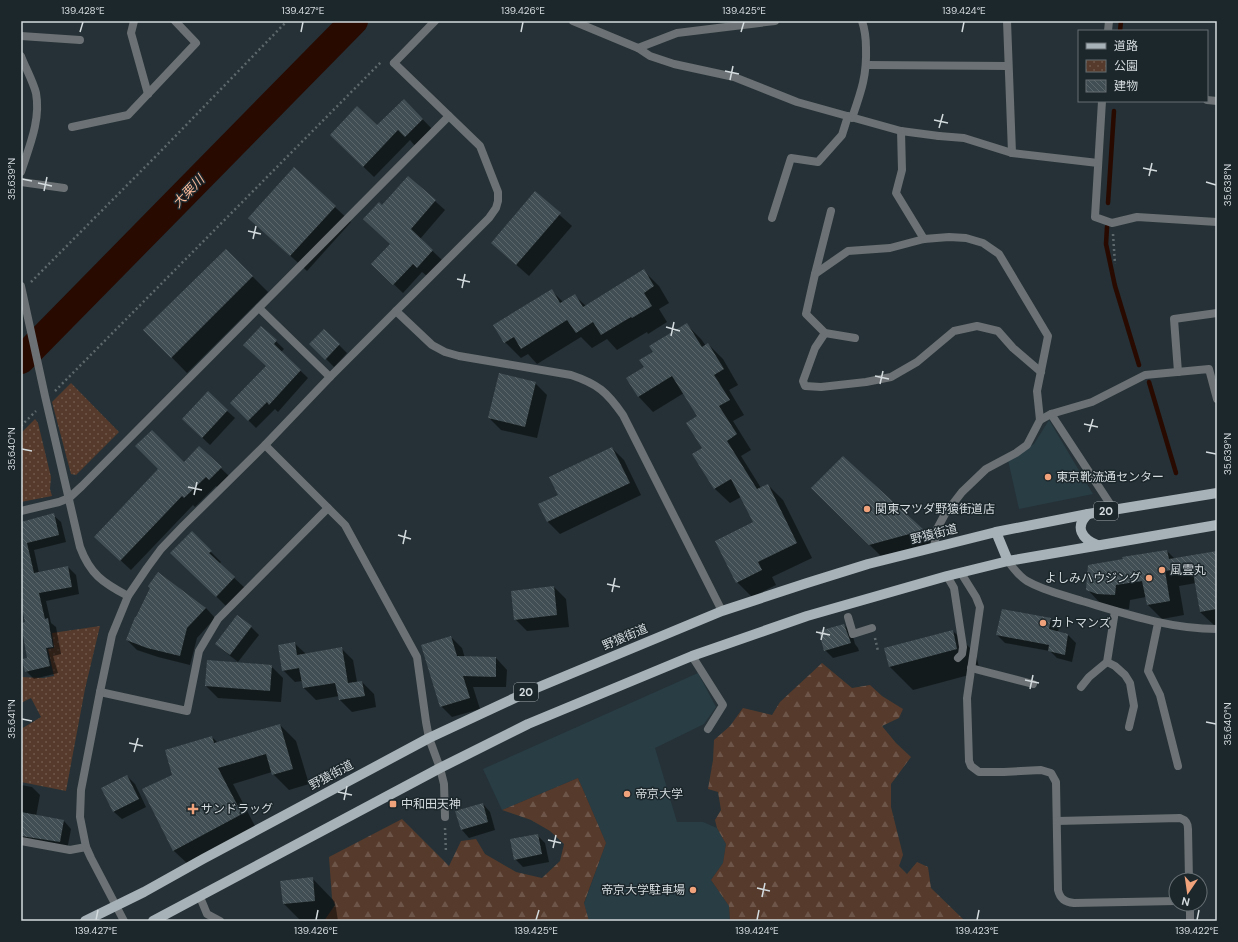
<svg xmlns="http://www.w3.org/2000/svg" width="1238" height="942" font-family="'DM Sans','Noto Sans JP',sans-serif">
<style>
.built{fill:#293d45}
.forest{fill:url(#forest-firs)}
.park{fill:url(#park-dots)}
.shadow{fill:#0007}
.lines{fill:none;stroke-linecap:round;stroke-linejoin:round}
.stream{stroke:#280a00;stroke-width:4.5}
.river{stroke:#280a00;stroke-width:28}
.building{fill:url(#building-back-hatch)}
.path{stroke:#5e696d;stroke-width:2.5;stroke-dasharray:2 3;stroke-linecap:butt}
.service{stroke:#6b7174;stroke-width:8}
.pedestrian{stroke:#6b7174;stroke-width:8}
.minor{stroke:#6b7174;stroke-width:8}
.tertiary{stroke:#6b7174;stroke-width:8}
.primary{stroke:#a6b2b7;stroke-width:10}
.ticks{fill:none;stroke:#d4dbde;stroke-width:1.5}
.poi-dot{fill:#f0a27a;stroke:#1c272c;stroke-width:1.5}
.labels{text-anchor:middle;stroke-width:3;stroke-linejoin:round;paint-order:stroke}
.shield{fill:#1c272c;stroke:#9da5a9;stroke-width:1}
.shield-label{font-size:11px;font-weight:bold;fill:#d4dbde}
.poi-label{font-size:12px;fill:#d4dbde;stroke:#1c272c;text-anchor:start}
.street-label{font-size:12px;fill:#d4dbde;stroke:#1c272c}
.water-label{font-size:13px;font-style:italic;fill:#fbba9a;stroke:#1c272c}
.neatline{fill:none;stroke:#d4dbde;stroke-width:1.5}
.ticks-label{font-size:10px;text-anchor:middle;fill:#d4dbde}
</style>
<defs>
<pattern id="forest-firs" width="22" height="20" patternUnits="userSpaceOnUse"><rect width="22" height="20" fill="#563a2b"/><path d="M5 1l3.5 6h-7zM16 11l3.5 6h-7z" fill="#6d5649"/></pattern>
<pattern id="park-dots" width="8" height="8" patternUnits="userSpaceOnUse"><rect width="8" height="8" fill="#563a2b"/><path d="M2 2h.1M6 6h.1" fill="none" stroke="#6d5649" stroke-width="1.8" stroke-linecap="round"/></pattern>
<pattern id="building-back-hatch" width="6" height="6" patternUnits="userSpaceOnUse"><rect width="6" height="6" fill="#414e53"/><path d="M-1 5l2 2M0 0l6 6M5-1l2 2" fill="none" stroke="#5c676b"/></pattern>
</defs>
<rect width="100%" height="100%" fill="#253136"/>
<g class="built">
<path d="M1049,420L1093,494L1019,509L1008,460L1034,444Z"/>
<path d="M698,673L716,707L704,724L655,748L677,822H703L717,828L726,844L723,863L711,880L729,906L730,921H589L584,904L606,843L578,778L502,810L483,769Z"/>
</g>
<g class="forest">
<path d="M822,663L852,688L870,685L882,696L903,709L899,718L882,726L896,743L911,757L891,784V807L903,855L899,866L907,874L917,862L928,867L931,888L965,921H730L729,906L711,880L723,863L726,844L717,828L715,820L721,810L718,792L708,789L713,760L714,740L730,726L743,708L772,715L780,702Z"/>
<path d="M578,778L606,843L584,903L589,921H324L335,905L332,898L329,857L402,819L449,866L461,841L476,839L485,854L516,872L542,878L560,861L564,844L550,831L531,820L502,810Z"/>
</g>
<g class="park">
<path d="M71,383L119,432L76,475L71,474L52,402Z"/>
<path d="M35,419L38,423L51,477L50,489L52,496L21,502V433Z"/>
<path d="M100,626L85,689L66,791L21,782V729L41,717L31,698L21,703V677L43,678L54,676L48,649L54,648L52,633Z"/>
</g>
<g class="shadow">
<path d="M404,100L433,130L416,147L410,140L374,177L342,146L377,126Z"/>
<path d="M294,169L351,222L307,271L249,218Z"/>
<path d="M408,177L445,210L420,239L442,260L427,276L422,272L403,293L382,273L391,245L382,207Z"/>
<path d="M535,193L572,226L529,276L504,254L492,243Z"/>
<path d="M226,250L268,292L187,373L145,330Z"/>
<path d="M644,271L659,286L669,303L659,309L667,322L648,334L647,332L617,350L607,339L592,348L581,337L537,364L528,354L521,358L505,342L495,325L552,291L563,302L574,295L586,306Z"/>
<path d="M686,324L701,339L706,346L708,344L723,359L738,385L729,390L744,415L733,421L751,450L741,456L761,488L768,485L783,500L812,558L772,577L776,585L752,597L737,582L754,523L741,497L730,503L715,489L703,449L699,417L684,393L653,412L639,397L627,378L645,367L654,353Z"/>
<path d="M261,327L284,349L281,352L308,378L278,412L275,409L256,428L231,403L267,367Z"/>
<path d="M324,330L347,353L334,367L311,344Z"/>
<path d="M535,383L547,395L537,438L501,430L489,418Z"/>
<path d="M227,411L235,418L210,445L191,427Z"/>
<path d="M199,447L231,478L220,490L216,486L195,507L193,505L131,570L106,547L160,469L184,463Z"/>
<path d="M612,448L624,460L641,495L560,534L548,522L540,505L559,496Z"/>
<path d="M843,457L923,531L935,542L881,556L812,488Z"/>
<path d="M53,515L61,522L66,542L34,550L39,573L68,567L76,575L79,594L46,601L51,623L56,627L61,654L53,656L58,673L34,679L26,671L28,658L26,623L21,599V522Z"/>
<path d="M192,533L221,562L219,564L245,588L227,607L172,553Z"/>
<path d="M1167,551L1175,559L1217,552V626H1215L1200,612L1196,583L1179,586L1184,615L1162,619L1147,604L1146,597L1130,600L1129,609L1112,608L1101,604L1087,589Z"/>
<path d="M159,573L206,608L215,618L197,638L190,665L158,657L137,650L127,640L136,618Z"/>
<path d="M554,587L566,599L569,627L527,631L515,619Z"/>
<path d="M1003,610L1051,619L1059,627L1058,632L1068,635L1076,643L1072,662L1057,658L1050,651L1005,643L997,635Z"/>
<path d="M844,625L852,633L855,644L858,648L859,651L833,658L825,650Z"/>
<path d="M251,627L259,635L238,662L224,651L217,644Z"/>
<path d="M953,631L976,654L980,672L913,690L890,667L886,649Z"/>
<path d="M451,637L462,648L465,658H496L507,670L506,687H473L480,709L452,717L441,706Z"/>
<path d="M294,643L306,654L341,648L353,660L357,682H362L374,694L376,707L352,712L340,700L339,696L316,700L304,688L302,681L295,682L283,670Z"/>
<path d="M271,666L283,678L281,702L218,698L206,686Z"/>
<path d="M280,725L296,741L309,784L289,790L273,774L272,772L233,784L257,830L190,866L174,851L173,776L212,737L218,743Z"/>
<path d="M127,776L135,784L146,807L122,819L114,812L102,789Z"/>
<path d="M21,785L32,787L40,795L36,816L64,821L71,829L67,850L21,841Z"/>
<path d="M483,804L490,812L495,830L469,838L462,830L456,811Z"/>
<path d="M537,835L545,843L549,862L523,867L515,859Z"/>
<path d="M312,878L335,902L338,921H301L284,904L282,882Z"/>
</g>
<g class="lines">
<g class="stream">
<path d="M1120,31L1121,21"/>
<path d="M1108,203L1114,111"/>
<path d="M1107,227L1106,244L1115,286L1139,365"/>
<path d="M1149,382L1176,473"/>
</g>
<path class="river" d="M21,360L354,21"/>
</g>
<g class="building">
<path d="M404,99L423,119L405,137L398,130L363,167L330,135L357,106L377,125Z"/>
<path d="M294,167L336,206L290,256L248,218Z"/>
<path d="M408,176L436,200L411,229L433,250L417,268L413,264L393,285L371,264L390,244L363,219L379,202L382,205Z"/>
<path d="M535,191L561,213L516,265L491,243Z"/>
<path d="M226,249L253,276L171,358L143,330Z"/>
<path d="M644,269L654,286L644,293L652,306L632,318L631,317L601,335L593,322L576,333L567,320L521,349L514,337L504,343L493,325L552,289L560,303L575,294L583,307Z"/>
<path d="M687,323L702,347L708,343L724,369L714,375L730,400L719,406L737,434L727,441L757,489L768,484L797,543L758,562L762,570L736,583L715,541L753,522L731,479L714,489L692,454L702,448L686,423L697,416L672,376L638,397L626,378L644,367L639,360L653,352L649,346Z"/>
<path d="M261,326L277,340L274,344L301,370L269,405L267,402L248,421L230,403L266,366L243,345Z"/>
<path d="M324,329L340,344L325,360L309,344Z"/>
<path d="M499,373L536,382L525,427L488,418Z"/>
<path d="M208,391L228,410L202,438L182,419Z"/>
<path d="M152,430L184,462L199,446L222,467L209,480L206,477L184,498L182,496L120,561L94,537L158,469L135,446Z"/>
<path d="M612,447L630,483L547,522L538,504L558,495L549,477Z"/>
<path d="M843,456L924,530L869,545L811,488Z"/>
<path d="M54,513L59,535L27,543L34,573L68,566L72,587L39,593L45,619L48,618L53,647L46,648L50,666L25,672L22,659L27,658L21,623L25,622L21,604V522Z"/>
<path d="M192,531L212,551L209,553L235,577L216,597L170,553Z"/>
<path d="M1167,550L1169,559L1217,551V609L1200,612L1192,567L1165,571L1170,601L1147,605L1142,581L1116,585L1115,595L1097,594L1086,590L1088,565L1123,559L1122,557Z"/>
<path d="M158,572L206,608L187,628L180,656L147,648L126,640L135,617H136L150,588L148,586Z"/>
<path d="M554,586L557,615L514,620L511,591Z"/>
<path d="M1002,609L1051,618L1049,629L1068,634L1065,655L1048,651L1049,645L996,635Z"/>
<path d="M237,615L252,626L230,655L215,644Z"/>
<path d="M844,624L851,643L824,651L819,631Z"/>
<path d="M953,630L957,649L889,667L884,648Z"/>
<path d="M451,636L457,656L496,657V677L463,676L470,698L440,707L421,645Z"/>
<path d="M295,642L297,655L342,647L348,683L362,681L365,696L339,700L335,683L303,688L299,668L282,671L278,645Z"/>
<path d="M207,660L272,665L270,691L205,686Z"/>
<path d="M280,724L293,769L272,775L266,754L218,768L242,814L173,851L142,789L172,775L165,750L212,736L214,743Z"/>
<path d="M127,775L139,799L113,812L101,788Z"/>
<path d="M483,803L488,822L461,830L455,811Z"/>
<path d="M21,812L64,820L60,842L21,836Z"/>
<path d="M538,834L542,854L514,860L510,839Z"/>
<path d="M313,877L315,901L283,904L280,881Z"/>
</g>
<g class="lines">
<g class="path">
<path d="M1113,234L1115,264"/>
<path d="M31,282L159,153L287,21"/>
<path d="M55,391L382,61"/>
<path d="M21,426L36,411"/>
<path d="M875,638L878,651"/>
<path d="M445,828L446,853"/>
</g>
<g class="service">
<path d="M1007,21L1012,153"/>
<path d="M21,36L80,40"/>
<path d="M638,48L650,56L674,64L734,77L797,102L901,131L939,136"/>
<path d="M394,63L435,21"/>
<path d="M867,65L1008,66"/>
<path d="M852,118C861,92 867,76 866,48C866,39 865,30 862,21"/>
<path d="M901,131L902,170L896,193L924,239"/>
<path d="M21,182L64,188"/>
<path d="M772,218L791,158L818,162L842,135L848,116"/>
<path d="M815,274L831,211"/>
<path d="M825,333L815,348L803,381L805,386L821,387L866,382L891,377L917,362L954,331L977,326L998,331L1013,348L1041,372"/>
<path d="M855,338L825,333L806,314L815,274L848,251L890,248L924,239L949,237L966,238L983,243L999,254L1048,336L1037,391L1040,420"/>
<path d="M1051,414L1114,510"/>
<path d="M947,576L954,588L963,647L962,654L958,658"/>
<path d="M1158,623L1148,671L1160,695L1178,766"/>
<path d="M692,656L723,705L708,729"/>
<path d="M1107,662L1115,666L1125,675L1130,683L1134,706L1129,727"/>
<path d="M971,668L1033,684"/>
<path d="M1081,687L1089,677L1107,662L1115,611"/>
<path d="M440,768L444,784L445,817"/>
</g>
<path class="pedestrian" d="M848,617L853,634L872,628"/>
<g class="minor">
<path d="M134,21L131,33L148,94"/>
<path d="M573,21L638,48L677,33L775,21"/>
<path d="M1108,31L1109,21"/>
<path d="M21,56C25,67 33,81 36,93C41,120 29,147 21,172"/>
<path d="M1207,100L1217,101"/>
<path d="M1102,101L1095,217L1112,223L1137,217L1217,222"/>
<path d="M72,127L128,115L196,43L175,21"/>
<path d="M939,136L964,138L1012,153L1098,163"/>
<path d="M21,286L45,396L80,547C90,574 103,583 128,596"/>
<path d="M259,308L330,377"/>
<path d="M396,311L432,345L445,352L459,356L571,375C598,384 607,392 623,415L722,611"/>
<path d="M1178,372L1174,319L1217,313"/>
<path d="M265,445L345,525L417,657L426,722L429,738L440,768"/>
<path d="M21,511L59,502L69,498L82,486L449,116"/>
<path d="M934,547L937,529L945,514L962,492L986,469L1016,453L1027,445L1040,420L1051,414L1092,402L1145,375L1209,369L1217,399"/>
<path d="M961,573L976,597L980,607L967,698L969,761L971,766L979,772H1004L1041,770L1051,773L1056,782L1058,890C1060,899 1065,902 1074,903L1176,901"/>
<path d="M100,692L187,711L199,651L218,619L328,508"/>
<path d="M1057,821L1180,818C1186,820 1188,823 1188,829L1189,880"/>
<path d="M21,841L70,850L86,847"/>
<path d="M200,897L207,914L220,921"/>
<path d="M1190,904V921"/>
<path d="M124,921L91,858L86,847L80,817L81,790L100,692L112,635L128,596L147,568L161,549L183,526L265,445L330,377L489,218L496,208L498,201V192L480,146L394,63"/>
</g>
<path class="tertiary" d="M1008,561C1013,568 1020,577 1027,581C1044,591 1064,595 1082,601C1126,614 1170,629 1217,629"/>
<g class="primary">
<path d="M1088,514C1074,527 1082,539 1097,545"/>
<path d="M996,532L1008,561"/>
<path d="M85,921L144,892L203,859L429,738L534,689L722,611L807,583L868,564L996,532L1088,514L1217,493"/>
<path d="M153,921L440,768L528,724L692,656L807,616L947,576L1008,561L1217,525"/>
</g>
</g>
<path class="ticks" d="M80,32L83,22M301,32L303,22M521,32L523,22M741,32L744,22M962,32L964,22M725,71L739,74M730,80L733,66M934,120L948,123M939,128L943,114M1143,168L1157,171M1149,176L1152,163M22,179L32,181M1206,182L1216,185M38,183L52,186M44,191L47,177M248,231L261,234M253,239L256,226M457,279L470,282M462,288L465,274M666,327L680,331M671,336L674,322M875,376L889,379M880,384L883,371M1084,424L1098,427M1089,432L1093,419M22,449L32,451M1206,452L1216,454M188,487L202,490M194,495L197,482M398,535L411,539M403,544L406,530M607,584L620,587M612,592L615,578M816,632L830,635M821,640L824,627M1025,680L1039,683M1030,689L1033,675M22,719L32,721M1206,722L1216,724M129,743L143,746M134,752L138,738M338,792L352,795M344,800L347,786M548,840L561,843M553,848L556,835M757,888L770,891M762,897L765,883M96,920L98,910M316,920L318,910M536,920L539,910M757,920L759,910M977,920L979,910M1197,920L1199,910"/>
<g class="poi-dot">
<circle cx="1048" cy="477" r="4"/>
<circle cx="867" cy="509" r="4"/>
<circle cx="1162" cy="570" r="4"/>
<circle cx="1149" cy="578" r="4"/>
<circle cx="1043" cy="623" r="4"/>
<circle cx="627" cy="794" r="4"/>
<rect x="389" y="800" width="8" height="8" rx="2"/>
<path d="M191 803h4v4h4v4h-4v4h-4v-4h-4v-4h4z"/>
<circle cx="693" cy="890" r="4"/>
</g>
<g class="labels">
<g class="shield">
<rect x="1094" y="502" width="24" height="18" rx="3"/>
<rect x="514" y="683" width="24" height="18" rx="3"/>
</g>
<g class="shield-label">
<text x="1106" y="515">20</text>
<text x="526" y="696">20</text>
</g>
<g class="poi-label">
<text x="1056" y="481">東京靴流通センター</text>
<text x="875" y="513">関東マツダ野猿街道店</text>
<text x="1170" y="574">風雲丸</text>
<text x="1141" y="582" text-anchor="end">よしみハウジング</text>
<text x="1051" y="627">カトマンズ</text>
<text x="635" y="798">帝京大学</text>
<text x="401" y="808">中和田天神</text>
<text x="201" y="813">サンドラッグ</text>
<text x="685" y="894" text-anchor="end">帝京大学駐車場</text>
</g>
<g class="street-label">
<text transform="translate(934 534) rotate(-14)" y="4">野猿街道</text>
<text transform="translate(625 637) rotate(-23)" y="4">野猿街道</text>
<text transform="translate(331 775) rotate(-28)" y="4">野猿街道</text>
</g>
<g class="water-label">
<text transform="translate(188 191) rotate(-46)" y="5">大栗川</text>
</g>
</g>
<rect width="1238" height="942" fill="none" stroke="#1c272c" stroke-width="44"/>
<rect x="1078" y="30" width="130" height="72" fill="#1c272c" stroke="#666f73"/>
<rect x="1086" y="43" width="20" height="6" fill="#a6b2b7" stroke="#666f73"/>
<text x="1114" y="50" font-size="12" fill="#d4dbde">道路</text>
<rect x="1086" y="60" width="20" height="12" fill="url(#park-dots)" stroke="#666f73"/>
<text x="1114" y="70" font-size="12" fill="#d4dbde">公園</text>
<rect x="1086" y="80" width="20" height="12" fill="url(#building-back-hatch)" stroke="#666f73"/>
<text x="1114" y="90" font-size="12" fill="#d4dbde">建物</text>
<g transform="translate(1188 892) rotate(193)"><circle r="19" fill="#1c272c" stroke="#666f73"/>
<path d="M0-3L7 15L0 10L-7 15Z" fill="#f0a27a"/>
<text y="-6" font-size="11" font-weight="bold" text-anchor="middle" fill="#d4dbde">N</text>
</g>
<rect x="22" y="22" width="1194" height="898" class="neatline"/>
<g class="ticks-label">
<text x="83" y="14">139.428°E</text>
<text x="303" y="14">139.427°E</text>
<text x="523" y="14">139.426°E</text>
<text x="744" y="14">139.425°E</text>
<text x="964" y="14">139.424°E</text>
<text transform="translate(11 179) rotate(-90)" y="4">35.639°N</text>
<text transform="translate(1227 185) rotate(-90)" y="4">35.638°N</text>
<text transform="translate(11 449) rotate(-90)" y="4">35.640°N</text>
<text transform="translate(1227 454) rotate(-90)" y="4">35.639°N</text>
<text transform="translate(11 719) rotate(-90)" y="4">35.641°N</text>
<text transform="translate(1227 724) rotate(-90)" y="4">35.640°N</text>
<text x="96" y="934">139.427°E</text>
<text x="316" y="934">139.426°E</text>
<text x="536" y="934">139.425°E</text>
<text x="757" y="934">139.424°E</text>
<text x="977" y="934">139.423°E</text>
<text x="1197" y="934">139.422°E</text>
</g>
</svg>
